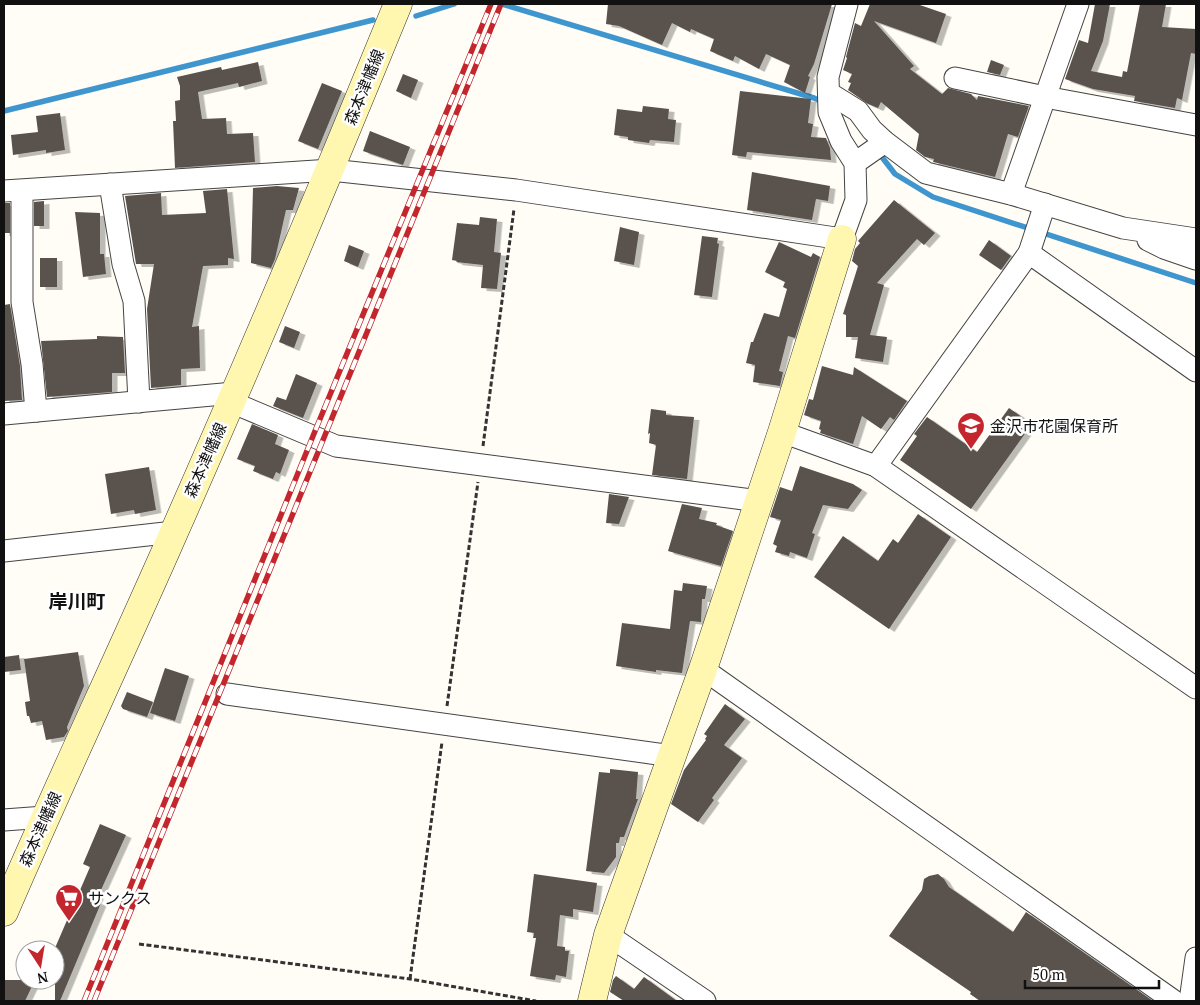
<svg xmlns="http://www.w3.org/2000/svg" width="1200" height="1005" font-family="'PT Serif','Noto Sans JP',serif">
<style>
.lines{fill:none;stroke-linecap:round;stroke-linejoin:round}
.stream{stroke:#3f96cf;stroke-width:5.5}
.building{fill:#5a524d;filter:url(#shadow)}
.street-casing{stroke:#444;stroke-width:23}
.secondary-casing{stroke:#333;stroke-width:29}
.path{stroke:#333;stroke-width:3;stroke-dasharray:5 2.5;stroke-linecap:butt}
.street{stroke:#fff;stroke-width:21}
.secondary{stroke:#fff6b0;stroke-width:28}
.rail-casing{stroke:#c4262e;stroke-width:5.5}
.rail{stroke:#fff;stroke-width:4;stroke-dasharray:11;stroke-linecap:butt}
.labels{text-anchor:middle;stroke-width:5;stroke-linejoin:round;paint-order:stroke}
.street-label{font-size:16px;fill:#111;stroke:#fff}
.poi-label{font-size:16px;fill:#111;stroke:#fff;text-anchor:start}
.quarter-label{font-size:19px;font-weight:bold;fill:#111;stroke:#fff}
</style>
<defs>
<filter id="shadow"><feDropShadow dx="5.5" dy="3" stdDeviation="0" flood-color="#0004"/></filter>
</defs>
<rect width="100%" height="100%" fill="#fffdf5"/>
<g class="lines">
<g class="stream">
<path d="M502,4L814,98L825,103"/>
<path d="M416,16L454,4"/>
<path d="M4,111L373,20"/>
<path d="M878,152L895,174L933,197L1196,283"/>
</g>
</g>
<g class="building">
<path d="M608,4H832L814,64L808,76L810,77L805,93L784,82L790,65L766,54L759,69L735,56L733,61L710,51L714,39L691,29L690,32L672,23L662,45L619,26L606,24Z"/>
<path d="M870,4H917L946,14L936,43L874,21L914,66L910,69L942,94L948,88L971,94L977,100L978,96L1029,106L1018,137L1008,134L995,177L933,162L934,159L925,157L916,150L919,134L881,102L878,108L868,104L848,90L851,83L848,82L852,74L843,70L847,58L846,57L855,23L861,26Z"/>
<path d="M1095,4H1110L1103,41L1091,71L1122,77L1123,71L1127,72L1140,4H1166L1162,27L1196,29V54L1191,53L1182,100L1177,98L1175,108L1134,101L1135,96L1093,89L1065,79L1079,40L1088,43Z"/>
<path d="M991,60L1004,65L1000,75L987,72Z"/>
<path d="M258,62L262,81L239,87L238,83L198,92L202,119L226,118L227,134L253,133L255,162L175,168L173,121H176L175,101L180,100V86L177,77L221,67L222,70Z"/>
<path d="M403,74L418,80L411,98L396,91Z"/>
<path d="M322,83L342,91L318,149L298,141Z"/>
<path d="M740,91L811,99L808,123L813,124L811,137L826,138L830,148L831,160L747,152L746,157L732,155Z"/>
<path d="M643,106L669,109L668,119L676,120L674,142L650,140L649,143L628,140V137L614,135L617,109L642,112Z"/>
<path d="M60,113L65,150L46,153V150L13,155L11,135L38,132L36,116Z"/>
<path d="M370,131L410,147L403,165L363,151Z"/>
<path d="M752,172L830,186L828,201L816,199L812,220L747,210Z"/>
<path d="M277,186L299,188L293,210H286L275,259L271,268L251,263L253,188Z"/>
<path d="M227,189L234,259L228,258V265L203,266L192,327L199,326L200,368L181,369V385L151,388L147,309L154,264H136L125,196L161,193L162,215L206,213L203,191Z"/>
<path d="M894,200L935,233L924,245L917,239L877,283L884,285L870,335L887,337L883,362L855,358L858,337H846V315L843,314L858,266L852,261L855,249L860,243L858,241Z"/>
<path d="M44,201V226H34V202Z"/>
<rect x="4" y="203" width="6" height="30"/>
<path d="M75,212L100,213V254H104L106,274L83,277Z"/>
<path d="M480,217L497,219L494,252L501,253L497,289L481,288L483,265L456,262L457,261L452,260L457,223L479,225Z"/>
<path d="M620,227L639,232L634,265L614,261Z"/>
<path d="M702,236L718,238L717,243L719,244L712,297L694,295Z"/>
<path d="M989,240L1011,256L1001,270L979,255Z"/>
<path d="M779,242L811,257L813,253L820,257L795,338L788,336L779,371L783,372L780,386L753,382L755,365L746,363L751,342H753L764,313L779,317L787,289L783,287L785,282L765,272Z"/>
<path d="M349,245L364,251L358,267L344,261Z"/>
<rect x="40" y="258" width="17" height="29"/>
<path d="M10,304L20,366L22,400L4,401V305Z"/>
<path d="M285,326L300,332L294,348L279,342Z"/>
<path d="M97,336L123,337L125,373H112V392L47,397L41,341L97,339Z"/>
<path d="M822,366L853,375L854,367L907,401L894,420L890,417L881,429L862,416L853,444L820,433L821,430L819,429L821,421L804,415L809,399L813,400Z"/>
<path d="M296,374L317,383L303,418L273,406L277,397L286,400Z"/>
<path d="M1009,408L1032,424L971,509L900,460L917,436L914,434L927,417L977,452Z"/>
<path d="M651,409L666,411V415L694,417L687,479L652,475L656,445L649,443L650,433L648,434Z"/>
<path d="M252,424L278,435L275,444L289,450L280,474L276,472L273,479L253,471L255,466L237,459Z"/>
<path d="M800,466L853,484L862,490L848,509L823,505L812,533L815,534L807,558L790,552L789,556L775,552L777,546L773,544L781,520L770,517L780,487L792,491Z"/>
<path d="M149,467L156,510L135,514L134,510L111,514L105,474Z"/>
<path d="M609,494L629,497L619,524L606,523Z"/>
<path d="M682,504L702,508L699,519L717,523L716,525L733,531L721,566L668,551Z"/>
<path d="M918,514L951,537L889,629L814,577L843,536L878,561L893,539L898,543Z"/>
<path d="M683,583L707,586L705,599H702L701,622L690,621L682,673L656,670V672L616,666L622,623L670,629L674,590L682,591Z"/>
<path d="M78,652L84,686L67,727L68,731L64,737L46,740L42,721L31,723L29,716H27L25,702L30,701L24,659Z"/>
<path d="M19,655L21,670L4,672V657Z"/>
<path d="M165,668L189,676L175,721L150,713Z"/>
<path d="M127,692L153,702L147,717L123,709L121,706Z"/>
<path d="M725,704L745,719L724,745L742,758L712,798L714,800L698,822L671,804L684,770L706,740L705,739L707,736L704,734Z"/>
<path d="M610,769L638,772L636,799H638L624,837H620L619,843H616V857L604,873L586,871L599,772L610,773Z"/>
<path d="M100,824L126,835L96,901L101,903L60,1001H55V948L90,867L83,864Z"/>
<path d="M534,874L597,883L593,912L573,909V917L560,915L557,946L565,947V951H569L566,977L556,975L555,980L530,976L536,938H533L534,933L527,932Z"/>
<path d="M938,874L944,879L949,887L1013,932L1026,912L1153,1001H980L970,994L971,992L889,936L922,890L924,879L929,876Z"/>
<path d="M616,976L634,989L644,977L677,1001H624L610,992L613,980Z"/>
<path d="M4,980H35L25,1001H4Z"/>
</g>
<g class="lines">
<defs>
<g id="street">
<path d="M955,78L1045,97L1196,125"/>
<path d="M829,93L858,111L872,130L885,142L926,173L1011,194L1123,228L1196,239"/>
<path d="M855,163L885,142"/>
<path d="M110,184L123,264L134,301L139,402"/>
<path d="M4,191L331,170L516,190L842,239L856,200L855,163L841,141L829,112L828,77L847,4"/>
<path d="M22,191V302L32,364L36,411"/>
<path d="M1011,194L1078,4"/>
<path d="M1148,240L1164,248L1196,259"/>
<path d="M1029,253L1045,204"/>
<path d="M231,402L336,446L759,501"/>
<path d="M4,414L234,393"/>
<path d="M782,432L876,466L1196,688"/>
<path d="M876,466L1029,253L1196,371"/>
<path d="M4,551L174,532"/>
<path d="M703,669L1174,1001"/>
<path d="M227,694L672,756"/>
<path d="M4,820L45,817"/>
<path d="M608,935L705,1001"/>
<path d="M1190,1001L1196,958"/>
</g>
<g id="secondary">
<path d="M4,912C59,784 119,658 175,530C252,356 326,180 398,4"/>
<path d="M592,1001L608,935L703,669L782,432L842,239"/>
</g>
</defs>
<use href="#street" class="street-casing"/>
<use href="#secondary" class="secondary-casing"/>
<g class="path">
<path d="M483,446L514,209"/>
<path d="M447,706L478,482"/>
<path d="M139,944L410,979L536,1001"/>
<path d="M410,979L442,742"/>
</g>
<use href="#street" class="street"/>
<use href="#secondary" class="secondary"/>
<defs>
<g id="rail">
<path d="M84,1001L313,436L491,4"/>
<path d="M94,1001L501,4"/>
</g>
</defs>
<use href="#rail" class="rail-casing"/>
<use href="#rail" class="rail"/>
</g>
<defs>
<symbol id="school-pin" viewBox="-11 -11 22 30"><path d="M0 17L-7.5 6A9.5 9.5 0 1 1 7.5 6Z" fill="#c4262e" stroke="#fff"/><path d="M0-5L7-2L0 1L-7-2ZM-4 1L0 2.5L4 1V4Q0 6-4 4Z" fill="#fff"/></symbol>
<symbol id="supermarket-pin" viewBox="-11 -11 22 30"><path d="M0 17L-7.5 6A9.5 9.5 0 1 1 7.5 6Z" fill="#c4262e" stroke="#fff"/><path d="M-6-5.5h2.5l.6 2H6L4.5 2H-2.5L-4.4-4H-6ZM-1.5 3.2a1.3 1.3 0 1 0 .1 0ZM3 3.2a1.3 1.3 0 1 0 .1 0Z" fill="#fff"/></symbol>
</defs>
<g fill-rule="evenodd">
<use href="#school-pin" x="955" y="410" width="32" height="43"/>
<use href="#supermarket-pin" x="53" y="882" width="32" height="43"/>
</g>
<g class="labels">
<g class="street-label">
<text transform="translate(364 87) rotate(-68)" y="6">森本津幡線</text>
<text transform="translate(205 460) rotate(-66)" y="6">森本津幡線</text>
<text transform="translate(40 829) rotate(-66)" y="6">森本津幡線</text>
</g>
<g class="poi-label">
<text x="990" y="432">金沢市花園保育所</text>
<text x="88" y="904">サンクス</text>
</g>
<g class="quarter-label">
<text x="77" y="608">岸川町</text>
</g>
</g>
<rect width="1200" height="1005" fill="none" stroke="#111111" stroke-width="10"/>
<g transform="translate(40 965) rotate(168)"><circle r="24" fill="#ffffff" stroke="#a0a0a0"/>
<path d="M0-4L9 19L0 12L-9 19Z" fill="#c4262e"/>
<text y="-8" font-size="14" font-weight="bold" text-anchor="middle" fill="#111111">N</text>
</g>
<path d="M1025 980v8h134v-8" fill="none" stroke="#111111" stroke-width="2.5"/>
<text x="1032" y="980" font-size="15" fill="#111111" stroke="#ffffff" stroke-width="4" paint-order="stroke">50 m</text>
</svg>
